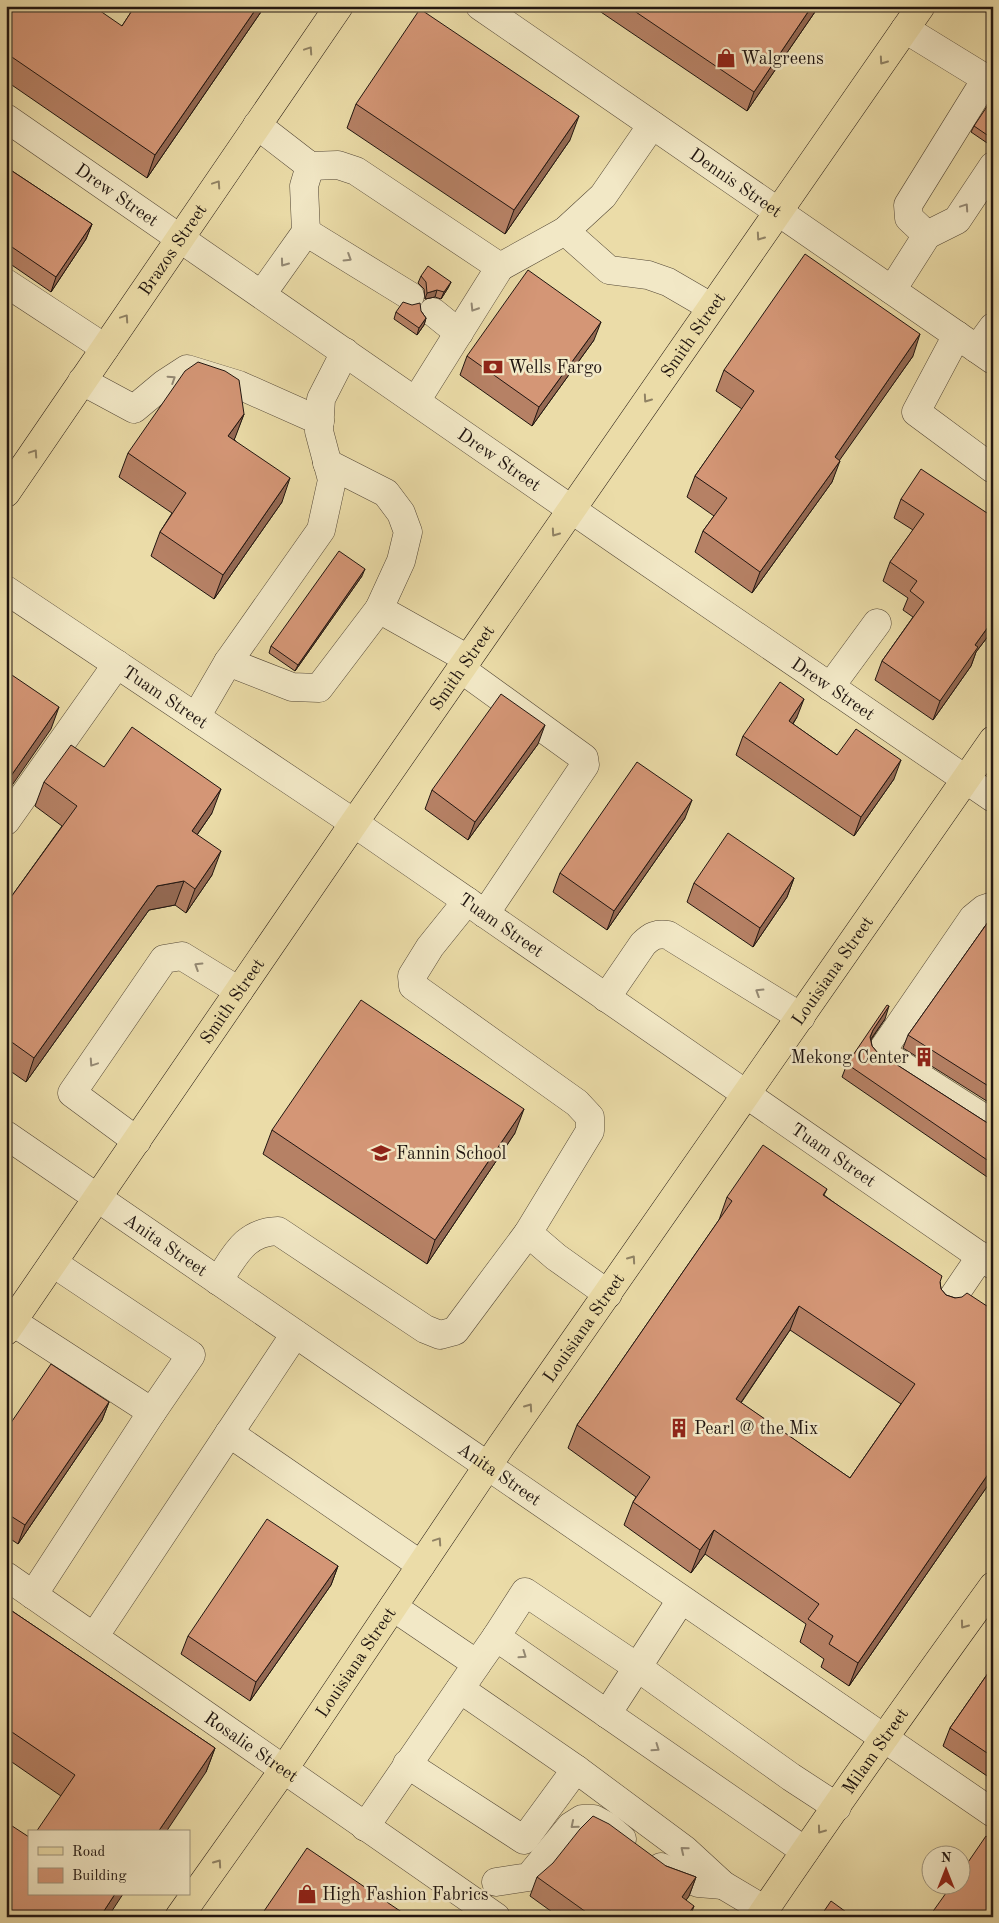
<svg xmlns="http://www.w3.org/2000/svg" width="999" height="1923" font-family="'Old Standard TT',serif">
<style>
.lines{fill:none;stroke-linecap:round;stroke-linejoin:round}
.minor-casing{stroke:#534736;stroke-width:29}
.major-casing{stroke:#201510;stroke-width:29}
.minor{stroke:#f2e8c6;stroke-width:28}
.major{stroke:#ebdca8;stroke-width:28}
.wall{fill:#b68165;stroke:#201510;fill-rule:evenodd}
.shaded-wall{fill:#946953;stroke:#201510}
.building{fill:#d49676;stroke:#201510;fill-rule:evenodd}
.oneway{stroke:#908264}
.oneway2{stroke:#948974}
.labels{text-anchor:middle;stroke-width:5;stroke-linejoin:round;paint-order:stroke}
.poi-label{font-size:18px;fill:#201510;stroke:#f2e8c6;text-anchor:start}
.street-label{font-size:18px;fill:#201510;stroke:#f2e8c6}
</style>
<rect width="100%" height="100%" fill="#ebdca8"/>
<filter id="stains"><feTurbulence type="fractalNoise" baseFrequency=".004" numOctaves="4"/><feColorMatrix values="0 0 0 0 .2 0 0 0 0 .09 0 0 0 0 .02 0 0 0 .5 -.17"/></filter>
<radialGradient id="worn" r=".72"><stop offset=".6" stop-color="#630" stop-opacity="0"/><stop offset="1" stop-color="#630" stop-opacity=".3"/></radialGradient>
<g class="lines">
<defs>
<g id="minor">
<path id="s1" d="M480,6L993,360"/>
<path d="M905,29L993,83"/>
<path id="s2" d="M6,118L620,543L993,798"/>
<path d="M257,125L310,166L338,165L356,171L500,267L565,231L603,196L652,125"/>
<path d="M565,231L609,270L648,275L668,282L711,307"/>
<path d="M306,232L410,296"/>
<path d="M927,235L957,220L993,166"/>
<path d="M6,283L105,348"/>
<path d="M892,290L927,235L909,218L908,205L986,79"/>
<path d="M262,294L306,232L304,186L310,166"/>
<path d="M433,312L459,333"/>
<path d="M957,335L916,412L993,469"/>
<path d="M977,349L993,327"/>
<path d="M82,381L134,409L164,384L187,369L239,385L320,421"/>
<path d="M416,401L500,267"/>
<path d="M327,463L386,493L401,513L408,532L401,561L379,609"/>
<path id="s3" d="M6,590L354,823L993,1265"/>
<path d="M228,662L292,687L319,688L379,609L468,659"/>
<path d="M461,669L584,758L585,765L485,914"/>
<path d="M830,687L877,623"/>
<path d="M196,717L228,662L321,530L332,480L319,431L321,399L345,352"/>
<path d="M6,821L117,664"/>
<path d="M467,901L430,947L412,976L413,986L577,1103L590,1117V1131L528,1233L556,1257L608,1294"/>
<path d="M993,906L984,909L973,918L881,1052L993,1124"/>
<path d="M606,998L643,944C651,936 657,933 668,935L801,1017"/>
<path id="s4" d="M6,1135L993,1813"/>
<path d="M137,1141L72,1093L164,959L182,956L239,991"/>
<path d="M218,1281C235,1256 244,1232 278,1231L425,1329L440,1335L455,1331L528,1233"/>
<path d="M947,1306L981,1256"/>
<path d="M13,1322L152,1412L191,1355L53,1263"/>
<path d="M229,1433L421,1565"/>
<path id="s5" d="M6,1576L496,1917"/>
<path d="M33,1595L152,1412"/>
<path d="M94,1637L295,1334"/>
<path d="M496,1637L525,1592L637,1667L791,1777L837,1807"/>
<path d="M477,1664L496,1637L805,1851"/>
<path d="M607,1714L681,1600"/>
<path d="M407,1764L524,1840L576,1769L460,1689"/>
<path d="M576,1769L685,1850L723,1885L765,1910"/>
<path d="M365,1827L477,1664L393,1607"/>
<path d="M661,1867L698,1883L723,1885"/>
<path d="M496,1882L529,1877L571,1826L582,1819H594L607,1826L622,1839"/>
</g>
<g id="major">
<path id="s6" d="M6,493L339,6"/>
<path id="s7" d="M6,1331L354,823L921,6"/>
<path id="s8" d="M179,1917L284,1769L501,1446L993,740"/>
<path id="s9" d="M760,1917C836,1805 914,1695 993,1586"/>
</g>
</defs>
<use href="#minor" class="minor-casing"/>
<use href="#major" class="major-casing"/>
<use href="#minor" class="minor"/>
<use href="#major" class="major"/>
</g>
<g class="wall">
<path d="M6,6L122,26L135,6H265L147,178L6,81Z"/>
<path d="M592,6H819L747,111Z"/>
<path d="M356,104L570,140L505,234L347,128Z"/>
<path d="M993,108V147L971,132L974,126Z"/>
<path d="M6,167L92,224L86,239L51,292L6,261Z"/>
<path d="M421,276L451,282L448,288L441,299L435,297L425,299L424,289L418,283Z"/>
<path d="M421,311L426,318L424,325L417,335L394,319L396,312Z"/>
<path d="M594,340L532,426L460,375L467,356Z"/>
<path d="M913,356L839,460L832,482L752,593L695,552L703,531L714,516L687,497L695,476L742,409L716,391L724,370Z"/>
<path d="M244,414L234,439L282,502L214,599L151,556L160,532L172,513L119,477L128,453Z"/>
<path d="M901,499L993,517V628L992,631L976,652L971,666L933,720L875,680L882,661L913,617L903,610L908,598L883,581L890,562L913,530L894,518Z"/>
<path d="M362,576L295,671L269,653L271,646Z"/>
<path d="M797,717L793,724L837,755L894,779L854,836L736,755L743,736Z"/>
<path d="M538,744L468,840L425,809L432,790Z"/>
<path d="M104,767L212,813L197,835L212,875L186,913L175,905L149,910L26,1082L6,1068V904L62,826L35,806L44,782Z"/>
<path d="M685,818L607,930L553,892L560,873Z"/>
<path d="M794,878L787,897L753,947L687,902L694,883Z"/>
<path d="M993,915V1105L903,1048L908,1035Z"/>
<path d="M885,1019L871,1040L872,1046L877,1052L989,1124L993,1125V1181L842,1077L847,1064Z"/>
<path d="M272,1130L515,1133L427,1264L263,1154Z"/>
<path d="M827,1189L824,1195L940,1282L941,1289L946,1295L993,1310V1478L849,1686L821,1667L824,1659L800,1642L806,1624L705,1554L691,1573L624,1525L633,1502L636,1497L568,1448L577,1425L719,1220L727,1197ZM790,1330L901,1404L850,1478L741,1403Z"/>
<path d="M109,1402L102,1420L18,1544L6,1536V1430Z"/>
<path d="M338,1566L331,1585L250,1701L181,1654L188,1636Z"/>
<path d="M6,1607L215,1748L206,1772L61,1796L6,1758Z"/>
<path d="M993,1666V1780L943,1746L950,1728Z"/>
<path d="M666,1866L696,1877L689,1896L686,1900L690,1917H559L530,1896L537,1877Z"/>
</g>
<g class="shaded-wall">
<path d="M258,6H265L147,178L155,155Z"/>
<path d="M812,6H819L747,111L754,92Z"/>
<path d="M579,116L570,140L505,234L514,210Z"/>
<path d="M92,224L86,239L51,292L56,277Z"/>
<path d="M451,282L448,288L441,299L444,292Z"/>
<path d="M437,290L435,297L425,299L427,293Z"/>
<path d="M426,318L424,325L417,335L419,328Z"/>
<path d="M601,322L594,340L532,426L539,407Z"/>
<path d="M10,325L6,337V331Z"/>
<path d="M920,334L913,356L827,478L835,457Z"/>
<path d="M244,414L235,438L220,460L228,436Z"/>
<path d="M840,461L832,482L752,593L760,572Z"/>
<path d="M290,478L282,502L214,599L223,575Z"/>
<path d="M365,569L362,576L295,671L298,665Z"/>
<path d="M993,620V628L992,631L976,652L971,666L933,720L940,701L975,645Z"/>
<path d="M804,699L797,717L782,740L789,721Z"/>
<path d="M59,707L51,729L6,794V783Z"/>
<path d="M545,725L538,744L468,840L475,822Z"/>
<path d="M901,760L894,779L854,836L861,817Z"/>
<path d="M221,789L212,813L183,855L192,831Z"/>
<path d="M692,800L685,818L607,930L614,911Z"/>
<path d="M221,851L212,875L186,913L195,889Z"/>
<path d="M794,878L787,897L753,947L760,928Z"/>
<path d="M184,881L175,905L149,910L26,1082L34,1058L157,886Z"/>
<path d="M889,1006L885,1019L868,1043L873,1030Z"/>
<path d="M524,1109L515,1133L427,1264L435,1240Z"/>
<path d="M799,1306L790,1330L727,1423L736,1399Z"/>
<path d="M109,1402L102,1420L18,1544L25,1525Z"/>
<path d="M993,1467V1478L849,1686L858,1663Z"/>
<path d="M714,1530L705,1554L691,1573L700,1550Z"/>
<path d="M338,1566L331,1585L250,1701L256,1682Z"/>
<path d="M215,1748L206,1772L166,1832H158Z"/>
<path d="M696,1877L689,1896L675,1916L682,1897Z"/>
<path d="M115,1894H123L108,1917H100Z"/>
<path d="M694,1906L690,1917H686Z"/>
</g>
<g class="building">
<path d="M6,6H93L122,26L135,6H258L155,155L6,53Z"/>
<path d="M627,6H812L754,92Z"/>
<path d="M420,9L579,116L514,210L356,104Z"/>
<path d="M988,105L993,108V139L974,126Z"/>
<path d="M6,167L92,224L56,277L6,243Z"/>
<path d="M805,254L920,334L835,457L840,461L760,572L703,531L727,498L695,476L754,391L724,370Z"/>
<path d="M428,266L451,282L444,292L437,290L427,293L426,282L421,276Z"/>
<path d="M528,270L601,322L539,407L467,356Z"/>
<path d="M403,302L412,305L420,303L421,311L426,318L419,328L396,312Z"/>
<path d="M6,322L10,325L6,331Z"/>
<path d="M198,362L225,371L239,380L244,414L228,436L290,478L223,575L160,532L186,493L128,453L185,371Z"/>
<path d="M921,469L993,517V620L975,645L978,647L940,701L882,661L924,602L910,591L917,581L890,562L924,514L901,499Z"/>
<path d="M339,551L365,569L298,665L271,646Z"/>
<path d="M6,671L59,707L6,783Z"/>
<path d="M780,682L804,699L789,721L837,755L856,729L901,760L861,817L743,736Z"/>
<path d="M501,694L545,725L475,822L432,790Z"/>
<path d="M132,727L221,789L192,831L221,851L195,889L184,881L157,886L34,1058L6,1038V904L77,806L44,782L71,745L104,767Z"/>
<path d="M637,762L692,800L614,911L560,873Z"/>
<path d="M728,833L794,878L760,928L694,883Z"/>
<path d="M993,915V1089L908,1035Z"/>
<path d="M361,1000L524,1109L435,1240L272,1130Z"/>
<path d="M887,1005L889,1006L873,1030L870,1037L872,1046L877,1052L989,1124L993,1125V1164L847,1064Z"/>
<path d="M763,1145L827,1189L823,1195L942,1276L940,1282L941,1289L946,1295L955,1298L962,1297L967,1293L993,1310V1467L858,1663L829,1644L833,1636L808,1619L819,1604L714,1530L700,1550L633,1502L650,1477L577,1425L732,1201L727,1197ZM799,1306L915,1384L850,1478L736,1399Z"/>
<path d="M51,1364L109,1402L25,1525L6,1513V1430Z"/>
<path d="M267,1519L338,1566L256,1682L188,1636Z"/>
<path d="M6,1607L215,1748L158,1832H36L75,1775L6,1728Z"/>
<path d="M993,1666V1757L950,1728Z"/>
<path d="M593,1816L609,1824L666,1866L696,1877L682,1897L694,1906L686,1917H593L537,1877L553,1863L580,1829Z"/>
<path d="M6,1822L29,1837V1894H115L100,1917H6Z"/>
<path d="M986,1836L993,1841V1917H929L951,1886H962V1871Z"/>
<path d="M307,1848L409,1917H260Z"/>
<path d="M831,1901L853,1917H820Z"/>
</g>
<defs><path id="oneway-chevron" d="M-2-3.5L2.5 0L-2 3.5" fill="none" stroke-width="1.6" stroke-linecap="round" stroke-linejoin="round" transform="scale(1.25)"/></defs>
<g class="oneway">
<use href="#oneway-chevron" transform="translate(309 50) rotate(-56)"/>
<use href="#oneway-chevron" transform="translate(883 61) rotate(125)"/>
<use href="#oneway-chevron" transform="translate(217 184) rotate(-56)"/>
<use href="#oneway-chevron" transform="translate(760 237) rotate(125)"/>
<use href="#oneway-chevron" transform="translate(125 318) rotate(-56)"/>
<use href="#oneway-chevron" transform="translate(647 399) rotate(125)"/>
<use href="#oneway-chevron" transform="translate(34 453) rotate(-56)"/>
<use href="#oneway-chevron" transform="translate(555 533) rotate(125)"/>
<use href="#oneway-chevron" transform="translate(632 1259) rotate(-55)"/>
<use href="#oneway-chevron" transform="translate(529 1407) rotate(-55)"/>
<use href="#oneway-chevron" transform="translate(438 1541) rotate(-56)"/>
<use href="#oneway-chevron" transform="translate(964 1625) rotate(126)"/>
<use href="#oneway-chevron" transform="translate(821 1830) rotate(126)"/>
<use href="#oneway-chevron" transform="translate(218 1863) rotate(-55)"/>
</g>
<g class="oneway2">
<use href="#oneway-chevron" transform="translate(965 207) rotate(-56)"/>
<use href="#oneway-chevron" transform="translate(348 258) rotate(32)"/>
<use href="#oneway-chevron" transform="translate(284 263) rotate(126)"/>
<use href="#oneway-chevron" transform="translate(474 308) rotate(122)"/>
<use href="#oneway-chevron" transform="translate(172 379) rotate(-33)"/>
<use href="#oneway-chevron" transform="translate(198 966) rotate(-148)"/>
<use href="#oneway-chevron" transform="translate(759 992) rotate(-148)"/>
<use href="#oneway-chevron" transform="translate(93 1063) rotate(124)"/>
<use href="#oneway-chevron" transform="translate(523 1655) rotate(35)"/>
<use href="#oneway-chevron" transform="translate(656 1748) rotate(35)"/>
<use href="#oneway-chevron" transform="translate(574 1825) rotate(140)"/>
<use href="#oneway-chevron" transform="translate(684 1850) rotate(-141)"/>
</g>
<defs>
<symbol id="shop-bare" viewBox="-9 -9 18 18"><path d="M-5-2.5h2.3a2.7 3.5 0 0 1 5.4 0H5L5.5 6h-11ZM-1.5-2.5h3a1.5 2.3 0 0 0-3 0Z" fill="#8f2418" stroke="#f2e8c6" stroke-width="2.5" paint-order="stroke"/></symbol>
<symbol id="bank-bare" viewBox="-9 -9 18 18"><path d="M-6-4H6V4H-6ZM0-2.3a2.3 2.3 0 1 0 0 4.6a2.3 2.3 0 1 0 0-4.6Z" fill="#8f2418" stroke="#f2e8c6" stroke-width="2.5" paint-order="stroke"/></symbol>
<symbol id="building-bare" viewBox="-9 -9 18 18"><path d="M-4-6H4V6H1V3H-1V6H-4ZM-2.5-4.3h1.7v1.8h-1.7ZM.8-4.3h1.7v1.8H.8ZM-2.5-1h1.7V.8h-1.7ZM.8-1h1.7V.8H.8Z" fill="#8f2418" stroke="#f2e8c6" stroke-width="2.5" paint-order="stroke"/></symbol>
<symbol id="school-bare" viewBox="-9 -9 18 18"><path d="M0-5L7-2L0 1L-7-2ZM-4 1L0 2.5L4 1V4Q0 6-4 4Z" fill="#8f2418" stroke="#f2e8c6" stroke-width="2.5" paint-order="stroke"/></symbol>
</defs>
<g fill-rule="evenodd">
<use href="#shop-bare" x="712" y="44" width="28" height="28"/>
<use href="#bank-bare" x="479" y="353" width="28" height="28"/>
<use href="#building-bare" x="910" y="1043" width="28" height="28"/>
<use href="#school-bare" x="367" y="1139" width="28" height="28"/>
<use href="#building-bare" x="665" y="1414" width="28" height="28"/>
<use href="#shop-bare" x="293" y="1880" width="28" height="28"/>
</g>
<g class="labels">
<g class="poi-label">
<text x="741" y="64">Walgreens</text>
<text x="508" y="373">Wells Fargo</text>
<text x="909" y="1063" text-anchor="end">Mekong Center</text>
<text x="396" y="1159">Fannin School</text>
<text x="694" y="1434">Pearl @ the Mix</text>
<text x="322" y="1900">High Fashion Fabrics</text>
</g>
<g class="street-label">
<text dy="6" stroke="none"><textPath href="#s1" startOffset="311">Dennis Street</textPath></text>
<text dy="6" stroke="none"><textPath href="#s2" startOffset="135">Drew Street</textPath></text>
<text dy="6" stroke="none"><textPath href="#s6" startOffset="295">Brazos Street</textPath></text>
<text dy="6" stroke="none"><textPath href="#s7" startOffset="1210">Smith Street</textPath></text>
<text dy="6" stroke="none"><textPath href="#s2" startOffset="600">Drew Street</textPath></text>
<text dy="6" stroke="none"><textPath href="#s7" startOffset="805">Smith Street</textPath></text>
<text dy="6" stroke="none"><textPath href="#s2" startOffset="1005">Drew Street</textPath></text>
<text dy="6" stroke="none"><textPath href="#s3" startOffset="192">Tuam Street</textPath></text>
<text dy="6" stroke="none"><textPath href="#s3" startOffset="598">Tuam Street</textPath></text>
<text dy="6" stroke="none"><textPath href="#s8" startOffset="1150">Louisiana Street</textPath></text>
<text dy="6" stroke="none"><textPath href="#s7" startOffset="400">Smith Street</textPath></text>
<text dy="6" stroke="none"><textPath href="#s3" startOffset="1002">Tuam Street</textPath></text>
<text dy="6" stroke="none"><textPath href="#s4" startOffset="194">Anita Street</textPath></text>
<text dy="6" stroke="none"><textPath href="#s8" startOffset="715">Louisiana Street</textPath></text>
<text dy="6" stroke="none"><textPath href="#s4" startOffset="599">Anita Street</textPath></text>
<text dy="6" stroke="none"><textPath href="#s8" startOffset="310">Louisiana Street</textPath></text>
<text dy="6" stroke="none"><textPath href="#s5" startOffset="299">Rosalie Street</textPath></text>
<text dy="6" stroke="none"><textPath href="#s9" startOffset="202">Milam Street</textPath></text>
</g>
</g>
<rect width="999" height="1923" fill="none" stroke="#ebdca8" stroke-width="25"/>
<rect x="8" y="8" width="984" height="1908" fill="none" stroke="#201510" stroke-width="2.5"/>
<rect x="12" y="12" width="974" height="1898" fill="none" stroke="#201510"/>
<rect x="28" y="1830" width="162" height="65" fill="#f2e8c6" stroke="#9e947d"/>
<rect x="38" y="1847" width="25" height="8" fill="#ebdca8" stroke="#9e947d"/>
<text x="72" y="1856" font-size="15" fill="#201510">Road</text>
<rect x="38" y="1868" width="25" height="15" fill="#d49676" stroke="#9e947d"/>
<text x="72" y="1880" font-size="15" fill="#201510">Building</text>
<g transform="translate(946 1870)"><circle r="24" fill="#f2e8c6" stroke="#9e947d"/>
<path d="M0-4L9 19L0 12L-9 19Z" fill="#8f2418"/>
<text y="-8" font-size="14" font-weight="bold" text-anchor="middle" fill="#201510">N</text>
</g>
<rect width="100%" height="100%" filter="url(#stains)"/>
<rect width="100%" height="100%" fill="url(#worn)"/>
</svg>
